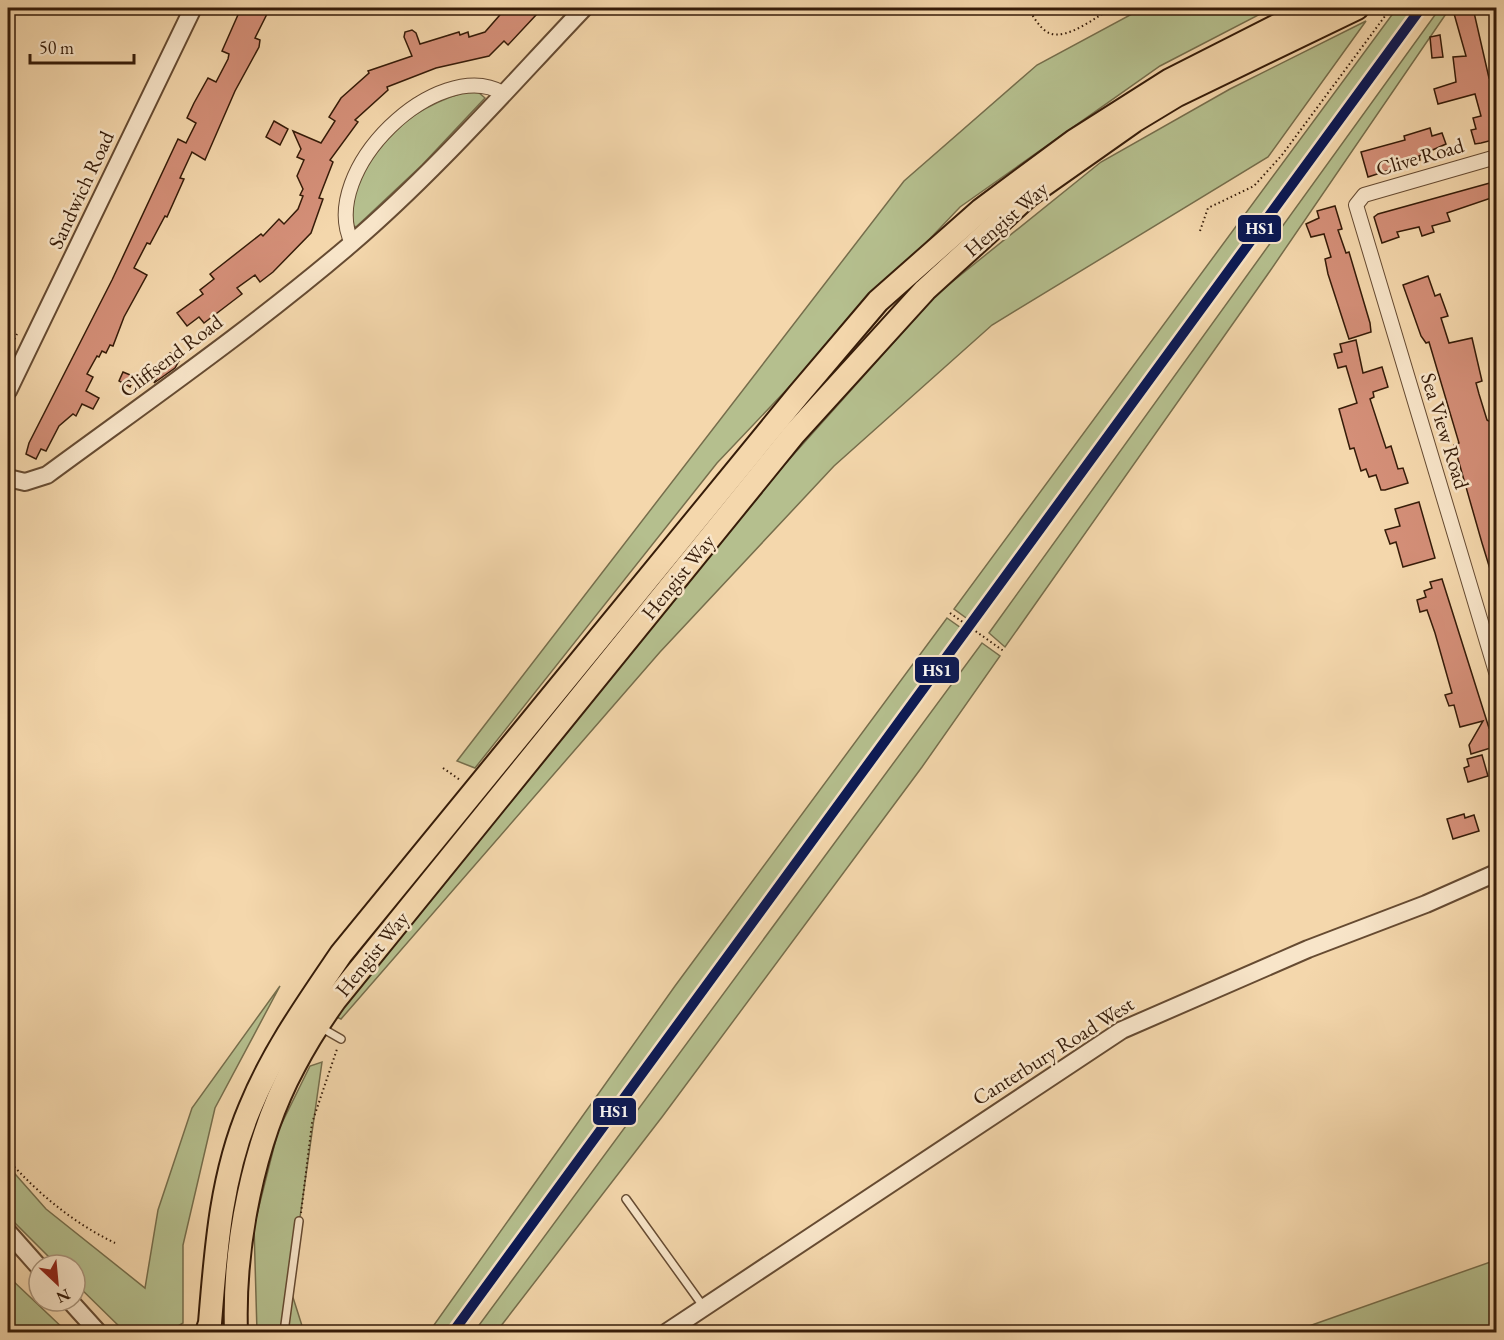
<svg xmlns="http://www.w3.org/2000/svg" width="1504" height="1340" font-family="'EB Garamond',serif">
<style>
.green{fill:#b5bf8e;stroke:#766e4c;stroke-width:1.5}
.building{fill:#d48f78;stroke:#361c09;stroke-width:1.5}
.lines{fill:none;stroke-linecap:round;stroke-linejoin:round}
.service-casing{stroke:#664b32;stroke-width:10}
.minor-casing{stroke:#664b32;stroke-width:16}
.tertiary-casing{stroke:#664b32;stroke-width:20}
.trunk-casing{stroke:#361c09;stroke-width:26}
.path{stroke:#361c09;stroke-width:2;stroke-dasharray:1.5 3;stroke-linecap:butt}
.service{stroke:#f8e5c9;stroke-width:7}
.minor{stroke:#f8e5c9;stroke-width:14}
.tertiary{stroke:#f8e5c9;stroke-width:16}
.trunk{stroke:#f4d7ac;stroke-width:22}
.rail-1-casing{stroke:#f8e5c9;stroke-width:15}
.rail-1{stroke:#091855;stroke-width:10}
.labels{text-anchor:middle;stroke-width:5;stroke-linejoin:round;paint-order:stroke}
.street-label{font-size:21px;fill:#361c09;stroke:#f8e5c9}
.line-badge{stroke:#f8e5c9;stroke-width:2}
.badge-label{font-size:16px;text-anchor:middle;font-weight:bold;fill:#fff}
</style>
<rect width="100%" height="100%" fill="#f4d7ac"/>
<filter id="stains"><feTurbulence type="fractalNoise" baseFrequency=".00333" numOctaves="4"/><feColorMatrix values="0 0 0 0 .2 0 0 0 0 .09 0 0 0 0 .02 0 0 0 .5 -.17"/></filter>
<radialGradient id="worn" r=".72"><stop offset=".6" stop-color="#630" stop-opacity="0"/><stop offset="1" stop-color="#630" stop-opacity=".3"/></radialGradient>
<g class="green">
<path d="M1143,8H1272L1160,66L960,207L717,463L475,768L457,761L904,181L1037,65Z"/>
<path d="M1397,8H1420L969,620L954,609Z"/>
<path d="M1440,8H1450L1270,271L1005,647L989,633Z"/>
<path d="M1366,21L1268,157L992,325L834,466L660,652L341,1019L332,1015L785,464L937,294L1101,162L1230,89Z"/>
<path d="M465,92H478L485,98L422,165L356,227L352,225C353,214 352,202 355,192C358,176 368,163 377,151C401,120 427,104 465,92Z"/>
<path d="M947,618L961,628C790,863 618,1096 449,1332H429L675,986Z"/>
<path d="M982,643L1000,656L922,767L662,1117L504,1322L496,1332H474Z"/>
<path d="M280,986L215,1108L183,1245V1323L169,1332H125L75,1283V1265H57L14,1222L8,1211V1166L46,1209L145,1288L158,1210L192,1108Z"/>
<path d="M322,1062L290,1288L304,1332H257L254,1226L278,1131L310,1066Z"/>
<path d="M1496,1260V1332H1292Z"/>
<path d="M8,1276L11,1279L67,1332H16L8,1311Z"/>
</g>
<g class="building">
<path d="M241,8H270L255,38L260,40L259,47L235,91L205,160L192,152L180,178L184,179L167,217L165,216L150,244L147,243L134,268L147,275L124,317L113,346L110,345L106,353L102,351L99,357L97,356L87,374L93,377L86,391L99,398L93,409L82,404L76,416L73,414L59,426L46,451L41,449L36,459L26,454L29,443L112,280L178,139L186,143L196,123L187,118L194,103L208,78L216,82L228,59L229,54L222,51Z"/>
<path d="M506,8H528L536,15L508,45L504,41L489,56L436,68L387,87L388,90L355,120L358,122L330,160L333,162L319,198L323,199L311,233L273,272L260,282L255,275L237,288L242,294L204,323L199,317L187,326L177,313L203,294L200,290L214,279L210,274L261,234L263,236L279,219L284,224L298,209L303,196L300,195L303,189L297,176L304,160L297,157L301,149L293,131L321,143L335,121L329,117L341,98L369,73L368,71L412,56L404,37L405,32L412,30L416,33L420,44L459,32L460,35L468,32L469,37L485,32Z"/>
<path d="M1463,8H1473L1489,78H1491L1493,82L1497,81V139L1481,143L1475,144L1471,130L1476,129L1473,118L1481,116L1475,94L1438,104L1434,89L1456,82L1453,57L1466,56L1453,10Z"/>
<path d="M1440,35L1443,57L1432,58L1430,37Z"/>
<path d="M274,121L288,129L280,145L266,137Z"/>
<path d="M1430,128L1432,136L1442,133L1446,144L1419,156L1420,160L1368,177L1361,152L1405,140L1404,136Z"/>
<path d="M1497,181V196L1447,213L1450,221L1432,226L1434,232L1422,236L1419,227L1397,232L1399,237L1382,243L1374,217L1378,214Z"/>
<path d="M1335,206L1342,229L1338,230L1346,253L1349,252L1370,323L1371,332L1349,339L1328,274L1325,259L1331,257L1324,234L1311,237L1306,224L1319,218L1317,211Z"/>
<path d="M1428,276L1435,296L1440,294L1448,316L1441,318L1449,343L1472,338L1482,381L1476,383L1479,394L1487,420L1497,426V436L1493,437L1495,445L1492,446L1497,461V469L1492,470L1497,483V582H1494L1482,543L1454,445L1459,443L1429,342L1426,343L1421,336L1403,285Z"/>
<path d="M1356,340L1363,373L1382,367L1388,387L1373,392L1374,397L1370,399L1386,448L1391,446L1398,469L1403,468L1408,483L1385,490H1381L1376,475L1369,477L1366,469L1361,471L1354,448L1350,449L1339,409L1357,403L1346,366L1338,368L1334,354L1342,352L1340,344Z"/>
<path d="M170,353L180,359L175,368L154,383L160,372L155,370L161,361L164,363Z"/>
<path d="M123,372L135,377L130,387L119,381Z"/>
<path d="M1419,502L1435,558L1403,567L1396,542L1390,544L1385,530L1400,526L1395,509Z"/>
<path d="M1442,579L1489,728L1492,727L1497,742V746L1471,754L1469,745L1483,721L1460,727L1454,705L1449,706L1445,695L1452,693L1435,633L1427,610L1420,612L1417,600L1426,597L1424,591L1432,588L1430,582Z"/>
<path d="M1482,755L1488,776L1468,782L1464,768L1469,766L1467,759Z"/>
<path d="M1464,814L1465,818L1474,815L1479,831L1453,839L1447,819Z"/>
</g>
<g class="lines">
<defs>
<g id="service">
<path d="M320,1027L341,1039"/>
<path d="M626,1199L703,1306"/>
<path d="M284,1332L299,1221"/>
</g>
<g id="minor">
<path d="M1496,157L1364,195L1356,205L1496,672"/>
<path d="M352,243C317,171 438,55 503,93"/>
</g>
<g id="tertiary">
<path d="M8,391L193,8"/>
<path d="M8,478L25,482L47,475C149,400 254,327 351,244C435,172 508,88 584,8"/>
<path d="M8,1232L39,1267"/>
<path d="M70,1301L98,1332"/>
<path d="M667,1332L1122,1030L1308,949L1426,904L1496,873"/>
</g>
<g id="trunk">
<path d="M207,1332L210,1323C216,1250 221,1176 250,1108C273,1052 307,1004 341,954L799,394L878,301L981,210L1074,141L1170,80L1312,8"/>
<path d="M236,1332C233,1247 253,1142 294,1066C306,1043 320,1021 335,1000L794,434L925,290L1029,195L1134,121L1177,95L1357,8"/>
</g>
</defs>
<use href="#service" class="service-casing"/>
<use href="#minor" class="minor-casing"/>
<use href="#tertiary" class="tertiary-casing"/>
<use href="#trunk" class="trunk-casing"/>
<g class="path">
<path d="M1028,8C1033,16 1040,29 1049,33C1067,41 1097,16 1112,8"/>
<path d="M1200,231L1208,208L1254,186L1282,155L1391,8"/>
<path d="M8,351L17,334"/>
<path d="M950,613L1005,652"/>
<path d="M443,768L460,780"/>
<path d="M8,1160C40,1195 72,1222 115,1243"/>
<path d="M301,1213L312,1123L337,1049"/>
</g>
<use href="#service" class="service"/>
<use href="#minor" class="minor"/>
<use href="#tertiary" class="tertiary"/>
<use href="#trunk" class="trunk"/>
<defs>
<path id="rail-1" d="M453,1332L1421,8"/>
</defs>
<use href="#rail-1" class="rail-1-casing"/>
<use href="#rail-1" class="rail-1"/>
</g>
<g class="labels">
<g class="street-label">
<text transform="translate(1420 157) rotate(-16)" y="7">Clive Road</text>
<text transform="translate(81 190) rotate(-65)" y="7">Sandwich Road</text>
<text transform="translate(1006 219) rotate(-41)" y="7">Hengist Way</text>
<text transform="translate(171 356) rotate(-37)" y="7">Cliffsend Road</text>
<text transform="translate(1445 431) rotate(73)" y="7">Sea View Road</text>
<text transform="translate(678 577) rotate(-51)" y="7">Hengist Way</text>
<text transform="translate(372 954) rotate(-51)" y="7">Hengist Way</text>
<text transform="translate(1053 1051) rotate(-32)" y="7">Canterbury Road West</text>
</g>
</g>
<g class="line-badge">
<rect x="1237" y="214" width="45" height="29" rx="6" fill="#091855"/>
<rect x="914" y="656" width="46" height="28" rx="6" fill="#091855"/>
<rect x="592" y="1097" width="45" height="29" rx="6" fill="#091855"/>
</g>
<g class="badge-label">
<text x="1260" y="234">HS1</text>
<text x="937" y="676">HS1</text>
<text x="614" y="1117">HS1</text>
</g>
<rect width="1504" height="1340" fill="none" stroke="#f4d7ac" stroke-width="30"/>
<rect x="9" y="9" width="1486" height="1322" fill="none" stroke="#361c09" stroke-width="3"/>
<rect x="15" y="15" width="1474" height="1310" fill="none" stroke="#361c09" stroke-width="1.5"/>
<g transform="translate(57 1283) rotate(154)"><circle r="28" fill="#f8e5c9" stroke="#aa957c" stroke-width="1.5"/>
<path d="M0-4.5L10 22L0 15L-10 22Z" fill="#8f2418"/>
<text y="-9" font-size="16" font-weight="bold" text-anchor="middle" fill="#361c09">N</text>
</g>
<path d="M30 54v9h104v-9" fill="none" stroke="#361c09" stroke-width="3"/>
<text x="39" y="54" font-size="18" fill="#361c09" stroke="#f8e5c9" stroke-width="4.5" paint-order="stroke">50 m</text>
<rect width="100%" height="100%" filter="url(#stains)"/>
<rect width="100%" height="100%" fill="url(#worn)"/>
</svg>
